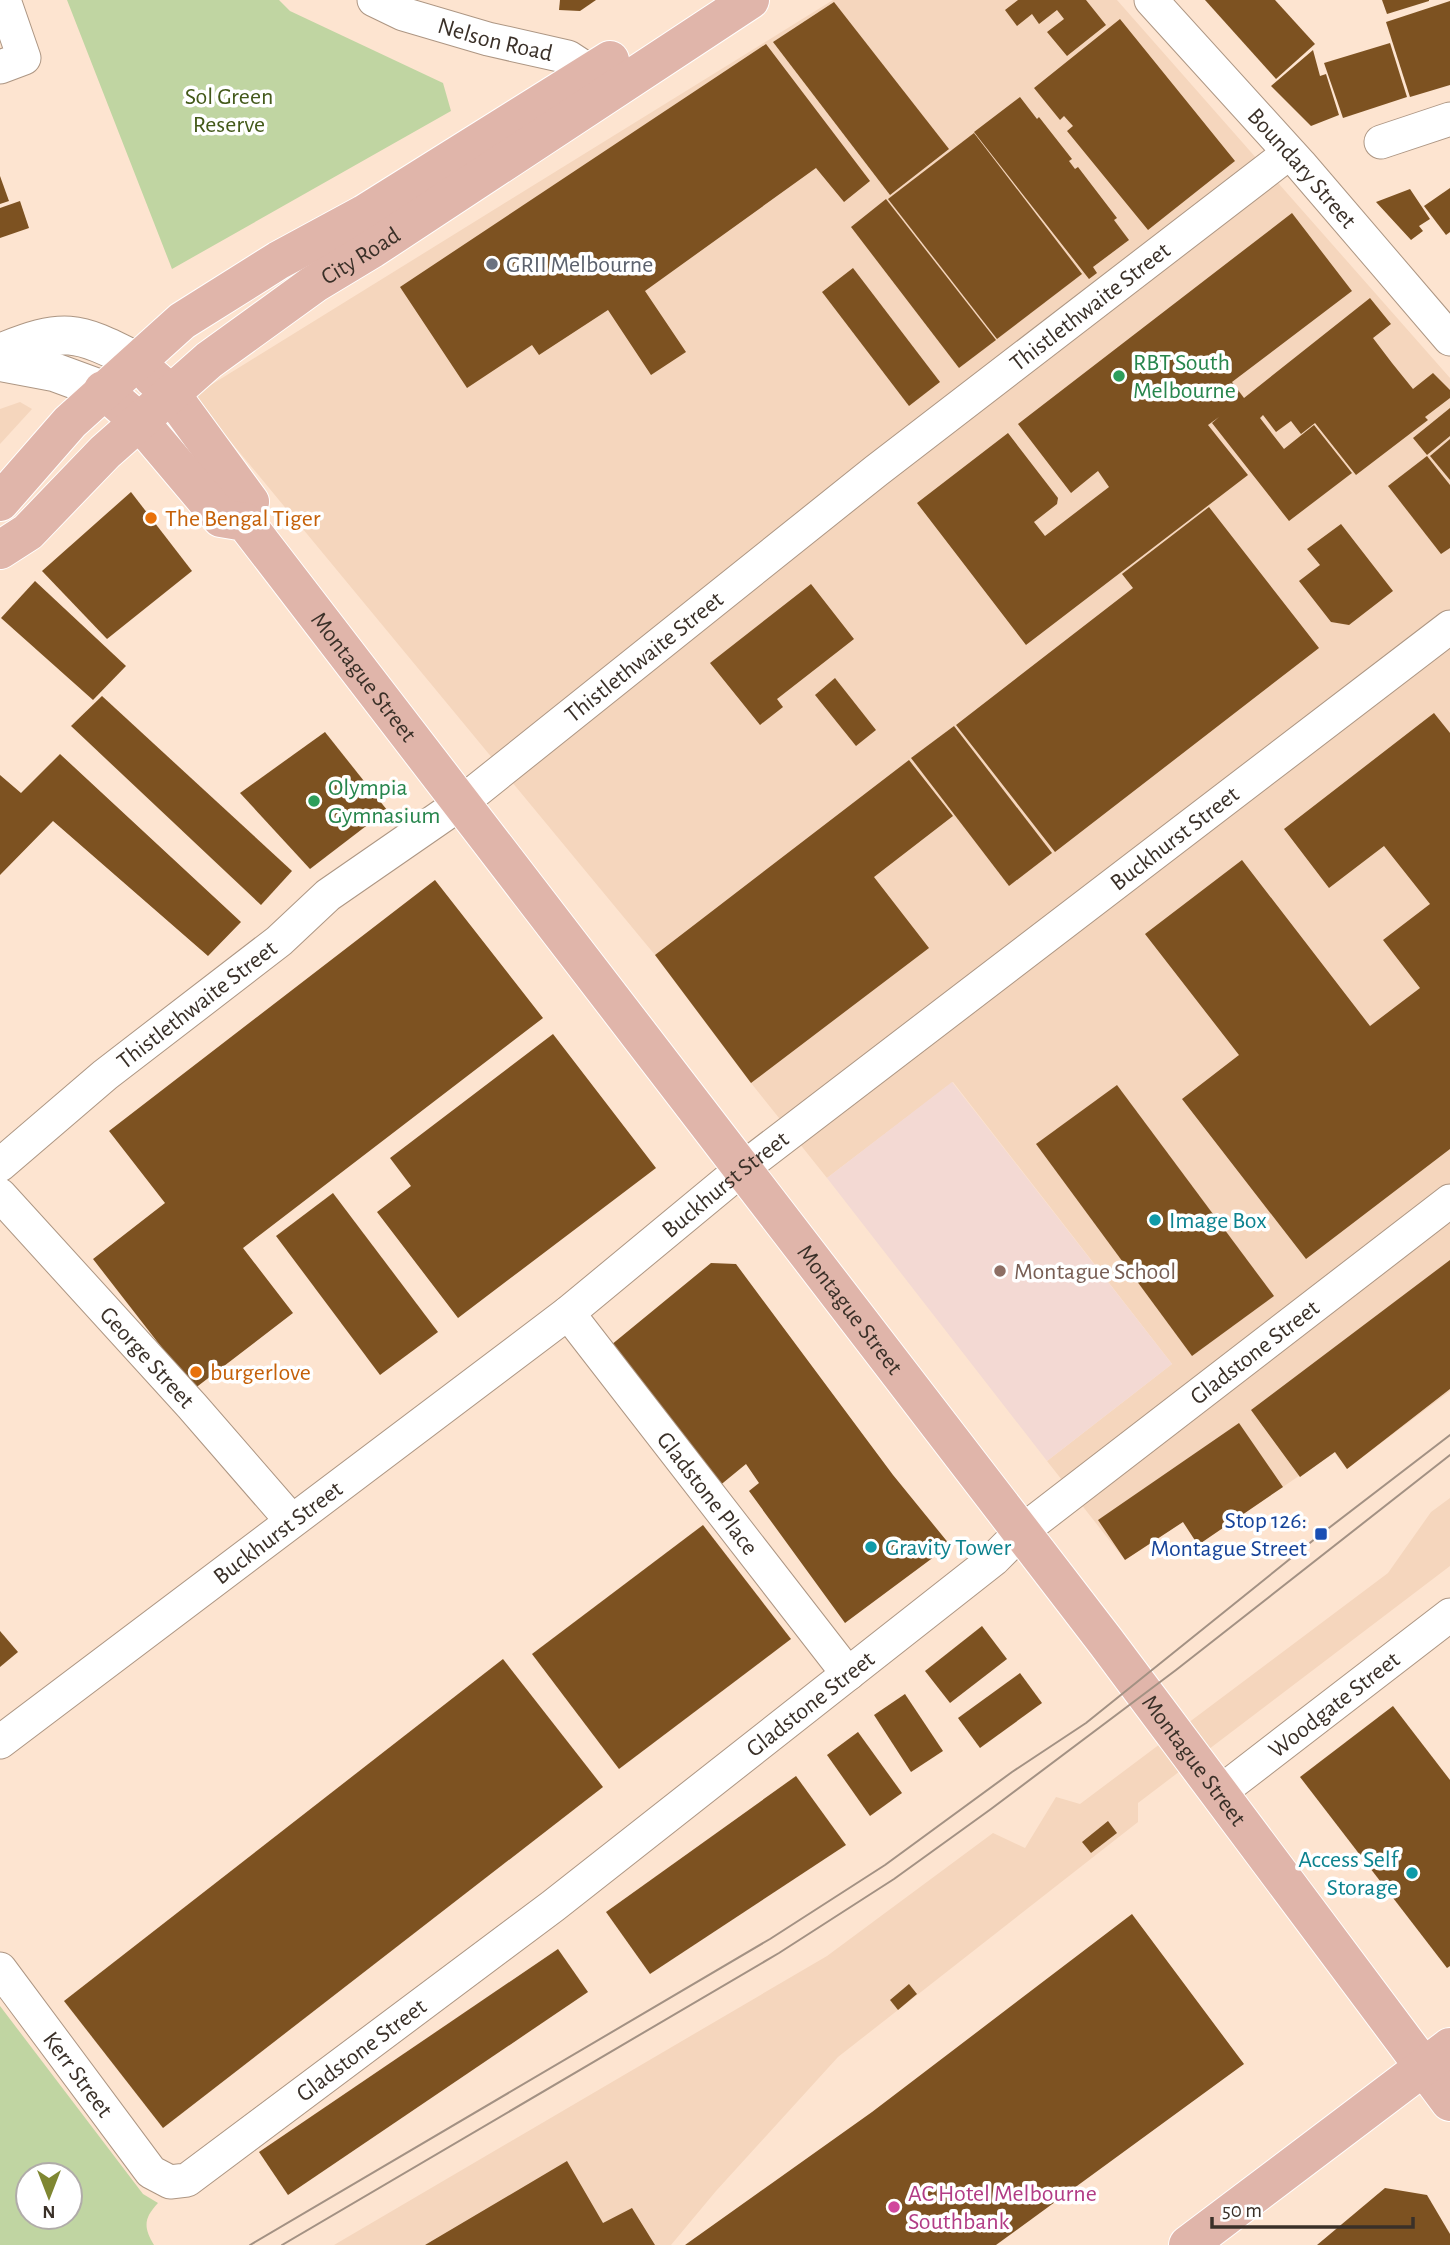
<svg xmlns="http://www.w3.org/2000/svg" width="1450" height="2245" font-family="'Alegreya Sans',sans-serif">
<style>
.built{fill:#f5d6bd}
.education{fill:#f3d9d3}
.green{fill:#c0d5a2;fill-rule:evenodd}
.building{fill:#7d5221}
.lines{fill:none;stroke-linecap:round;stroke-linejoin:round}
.minor-casing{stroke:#ad9683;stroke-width:35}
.tertiary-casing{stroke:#ad9683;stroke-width:40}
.primary-casing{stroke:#fff;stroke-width:40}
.minor{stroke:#fff;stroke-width:33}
.tertiary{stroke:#fff;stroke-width:38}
.primary{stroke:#e0b5aa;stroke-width:38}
.tram{stroke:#a39183;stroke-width:2}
.worship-dot{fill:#6b7280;stroke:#fff;stroke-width:2.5}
.leisure-dot{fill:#2e9e5b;stroke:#fff;stroke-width:2.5}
.food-dot{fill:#e8710a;stroke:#fff;stroke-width:2.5}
.culture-dot{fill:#0f9aa8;stroke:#fff;stroke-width:2.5}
.education-dot{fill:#8d6e63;stroke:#fff;stroke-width:2.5}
.transit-dot{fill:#1a4fb4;stroke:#fff;stroke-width:2.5}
.hotel-dot{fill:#d1479c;stroke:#fff;stroke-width:2.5}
.labels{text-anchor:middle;stroke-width:7;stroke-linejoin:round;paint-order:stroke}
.street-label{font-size:24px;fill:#3a3028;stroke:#fff}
.park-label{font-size:24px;fill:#435919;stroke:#fff}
.worship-label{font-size:24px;fill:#5b616d;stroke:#fff;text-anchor:start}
.leisure-label{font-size:24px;fill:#27864d;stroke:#fff;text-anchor:start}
.food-label{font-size:24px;fill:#c56008;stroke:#fff;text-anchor:start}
.culture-label{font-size:24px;fill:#0d838f;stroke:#fff;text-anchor:start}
.education-label{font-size:24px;fill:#785e54;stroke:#fff;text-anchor:start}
.transit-label{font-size:24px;fill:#164399;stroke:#fff;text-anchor:end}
.hotel-label{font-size:24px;fill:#b23c85;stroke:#fff;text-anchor:start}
</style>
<rect width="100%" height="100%" fill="#fde4d0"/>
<g class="built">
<path d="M833,0H1117L1450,378V1391L1347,1469L1334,1452L1198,1545L1183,1522L1125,1560L1047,1461L1172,1364L953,1082L827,1178L751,1083L655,955L193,396Z"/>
<path d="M20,402L32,409L0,444V409Z"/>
<path d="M1450,1498V1566L1138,1803V1822L838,2057L716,2191L671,2245H334L827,1956L993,1833L1025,1848L1056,1797L1080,1804L1388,1573L1431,1512Z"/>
</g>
<path class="education" d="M952,1082L1172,1364L1047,1461L827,1178Z"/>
<g class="green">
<path d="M67,0H279L290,11L443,83L451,111L172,269Z"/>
<path d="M0,2006L143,2194L158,2203C144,2218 143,2227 154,2245H0ZM28,2175H70V2217H28Z"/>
</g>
<g class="building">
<path d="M560,0H596L580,11L559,10Z"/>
<path d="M1018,0H1086L1106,25L1067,56L1047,32L1064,19L1057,10L1039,24L1032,14L1017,26L1005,10Z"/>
<path d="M1205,0H1275L1315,44L1276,79Z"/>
<path d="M1382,0H1429V1L1387,14Z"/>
<path d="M1450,1V85L1410,97L1386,22Z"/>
<path d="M834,2L949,149L890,195L773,42Z"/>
<path d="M1120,19L1235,161L1148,230L1067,131L1073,126L1064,116L1060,120L1034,88Z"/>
<path d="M1390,43L1407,97L1343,118L1324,63Z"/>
<path d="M766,44L870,181L844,202L816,168L645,291L686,352L651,375L608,310L539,355L532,345L467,388L400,287Z"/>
<path d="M1313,50L1320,76L1326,74L1339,115L1311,126L1271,86Z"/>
<path d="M1020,97L1037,119L1039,117L1072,159L1069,161L1075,169L1078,167L1117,218L1114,220L1129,240L1093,267L1097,273L1089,279L974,132Z"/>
<path d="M974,133L1082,274L997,339L888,199Z"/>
<path d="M0,176L9,201L0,204Z"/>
<path d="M1450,188V232L1446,235L1424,206Z"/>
<path d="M1410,189L1430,219L1419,226L1423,231L1411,240L1376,202Z"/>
<path d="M886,199L996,340L959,368L851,227Z"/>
<path d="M20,201L29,228L0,238V208Z"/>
<path d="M1292,213L1352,291L1232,382L1244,398L1370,298L1391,324L1373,338L1392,363L1413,389L1433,373L1450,390V398L1425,417L1428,420L1356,475L1315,423L1301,434L1291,421L1276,432L1263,415L1260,418L1284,449L1314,425L1352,473L1289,521L1212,423L1219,417L1208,425L1248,475L1026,645L917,503L1008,433L1058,498L1057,504L1034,522L1045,536L1109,487L1098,471L1071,493L1018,424Z"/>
<path d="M853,268L940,382L909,406L822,292Z"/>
<path d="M1450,408V436L1427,455L1413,438Z"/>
<path d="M1450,439V480L1430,456Z"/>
<path d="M1427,456L1450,485V548L1441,554L1388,486Z"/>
<path d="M131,492L192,571L107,639L42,571Z"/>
<path d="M1209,507L1319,648L1055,852L956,725L1133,588L1122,574Z"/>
<path d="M1341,524L1393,591L1349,625L1331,622L1299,581L1320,565L1307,549Z"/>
<path d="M35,581L126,666L93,700L1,618Z"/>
<path d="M811,584L854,639L777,699L783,707L760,725L710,663Z"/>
<path d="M835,678L876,730L856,746L815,695Z"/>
<path d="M102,696L292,871L261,905L71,726Z"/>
<path d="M1434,713L1450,733V1149L1306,1259L1182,1099L1239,1055L1145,934L1242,860L1370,1026L1420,988L1383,940L1430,904L1384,846L1329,888L1284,829Z"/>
<path d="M954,726L1052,853L1009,886L911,758Z"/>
<path d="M325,732L387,810L310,869L240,793Z"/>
<path d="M60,754L241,922L208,956L53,821L0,875V775L21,793Z"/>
<path d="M909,760L953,816L874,877L929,948L751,1083L655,955Z"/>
<path d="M435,880L543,1018L243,1248L293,1313L194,1389L93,1259L165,1203L109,1131Z"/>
<path d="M553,1034L656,1168L458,1318L377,1212L411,1186L390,1158Z"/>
<path d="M1117,1085L1274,1296L1192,1356L1036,1144Z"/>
<path d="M333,1193L438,1332L380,1375L276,1236Z"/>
<path d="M1450,1260V1389L1347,1469L1335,1452L1300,1477L1251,1410Z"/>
<path d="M711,1263L736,1264L893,1475L950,1545L845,1623L749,1491L759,1483L746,1464L718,1487L605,1350Z"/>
<path d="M1239,1423L1283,1487L1198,1545L1183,1522L1125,1560L1098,1520Z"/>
<path d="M703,1525L791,1639L619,1769L532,1654Z"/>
<path d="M982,1626L1007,1659L950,1703L925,1671Z"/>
<path d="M0,1631L18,1652L0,1667Z"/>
<path d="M503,1659L603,1787L163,2128L64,2001Z"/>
<path d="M1020,1673L1042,1703L980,1748L958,1718Z"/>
<path d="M905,1694L943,1751L911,1772L874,1715Z"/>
<path d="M1393,1706L1450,1780V1966L1447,1968L1300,1777Z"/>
<path d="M858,1732L902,1793L870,1816L827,1755Z"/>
<path d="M796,1776L846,1845L650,1974L606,1912Z"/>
<path d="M1108,1821L1117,1833L1091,1853L1082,1842Z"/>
<path d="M1132,1914L1244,2064L996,2245H685L872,2112Z"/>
<path d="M558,1949L588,1992L288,2195L259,2152Z"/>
<path d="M909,1984L917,1994L898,2010L890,2000Z"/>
<path d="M567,2161L603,2223L632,2208L655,2245H425Z"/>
<path d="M1385,2188L1427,2195L1450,2234V2245H1317Z"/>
</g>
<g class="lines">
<defs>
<g id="minor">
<path id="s1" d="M374,0L403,14L488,39L568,57L591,72L607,88"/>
<path id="s2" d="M1151,0L1300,164L1450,339"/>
<path d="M0,67L24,58L4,0"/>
<path d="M1381,142L1450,119"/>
<path id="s3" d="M0,1165L105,1075L279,941L328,895L461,803L876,471L1289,153"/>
<path id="s4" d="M0,1195L192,1406L291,1520"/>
<path id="s5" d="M568,1313L848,1674"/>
<path id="s6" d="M0,1742L568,1313L742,1169L1450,627"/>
<path id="s7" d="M1219,1793L1450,1615"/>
<path id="s8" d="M0,1969L151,2172L170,2182L187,2180L553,1906L994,1559L1021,1532L1450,1201"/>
</g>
<g id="tertiary">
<path d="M0,353C64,327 76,330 136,361"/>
<path d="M0,362L54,372L103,390"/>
</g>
<g id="primary">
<path d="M152,377L171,394L250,502L245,522"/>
<path id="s9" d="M103,390L140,422L221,518L245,522L252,531L1106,1642L1450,2102"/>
<path d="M0,502L70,422L182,321L279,260L364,214L610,60"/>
<path id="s10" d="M0,550L28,532L105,452L209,360L314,284L372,249L750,0"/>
<path d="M1188,2245L1450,2047"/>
</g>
</defs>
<use href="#minor" class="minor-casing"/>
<use href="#tertiary" class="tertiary-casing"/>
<use href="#primary" class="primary-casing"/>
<use href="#minor" class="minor"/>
<use href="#tertiary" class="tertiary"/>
<use href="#primary" class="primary"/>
<g class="tram">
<path d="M250,2245L770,1939L885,1865L1012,1772L1086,1723L1321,1534L1450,1435"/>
<path d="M282,2245L779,1953L894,1879L991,1809L1176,1670L1450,1455"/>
</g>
</g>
<circle class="worship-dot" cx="492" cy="264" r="7"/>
<g class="leisure-dot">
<circle cx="1119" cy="376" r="7"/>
<circle cx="314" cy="801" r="7"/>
</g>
<g class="food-dot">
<circle cx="151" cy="518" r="7"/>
<circle cx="196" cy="1372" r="7"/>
</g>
<g class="culture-dot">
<circle cx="1155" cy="1220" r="7"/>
<circle cx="871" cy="1547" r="7"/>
<circle cx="1412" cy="1873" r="7"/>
</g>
<circle class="education-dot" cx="1000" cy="1271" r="7"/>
<rect class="transit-dot" x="1314" y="1527" width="14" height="14" rx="3.5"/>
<circle class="hotel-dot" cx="894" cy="2207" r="7"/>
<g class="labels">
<g class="street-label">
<text dy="8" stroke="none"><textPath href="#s1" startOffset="128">Nelson Road</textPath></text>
<text dy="8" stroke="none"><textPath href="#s2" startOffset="226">Boundary Street</textPath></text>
<text dy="8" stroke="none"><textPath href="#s10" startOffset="467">City Road</textPath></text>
<text dy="8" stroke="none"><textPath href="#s3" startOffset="1388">Thistlethwaite Street</textPath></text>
<text dy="8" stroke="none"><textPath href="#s3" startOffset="821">Thistlethwaite Street</textPath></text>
<text dy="8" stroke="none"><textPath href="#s9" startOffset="394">Montague Street</textPath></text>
<text dy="8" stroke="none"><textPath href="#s6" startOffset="1482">Buckhurst Street</textPath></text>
<text dy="8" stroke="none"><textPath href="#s3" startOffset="254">Thistlethwaite Street</textPath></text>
<text dy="8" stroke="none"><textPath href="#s6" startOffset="915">Buckhurst Street</textPath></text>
<text dy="8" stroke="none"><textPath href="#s9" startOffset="1192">Montague Street</textPath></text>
<text dy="8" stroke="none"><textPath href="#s8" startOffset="1643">Gladstone Street</textPath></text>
<text dy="8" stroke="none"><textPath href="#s4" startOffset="219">George Street</textPath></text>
<text dy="8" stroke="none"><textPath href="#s5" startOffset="228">Gladstone Place</textPath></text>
<text dy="8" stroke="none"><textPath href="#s6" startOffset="348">Buckhurst Street</textPath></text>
<text dy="8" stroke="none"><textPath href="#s8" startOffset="1076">Gladstone Street</textPath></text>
<text dy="8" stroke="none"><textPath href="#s7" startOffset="145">Woodgate Street</textPath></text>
<text dy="8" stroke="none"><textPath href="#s9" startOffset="1759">Montague Street</textPath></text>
<text dy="8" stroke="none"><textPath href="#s8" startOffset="509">Gladstone Street</textPath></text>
<text dy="8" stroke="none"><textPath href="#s8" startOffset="131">Kerr Street</textPath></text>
</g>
<g class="park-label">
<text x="229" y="104">Sol Green<tspan x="229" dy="28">Reserve</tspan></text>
</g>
<g class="worship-label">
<text x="506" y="272">GRII Melbourne</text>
</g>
<g class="leisure-label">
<text x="1133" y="370">RBT South<tspan x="1133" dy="28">Melbourne</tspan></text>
<text x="328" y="795">Olympia<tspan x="328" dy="28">Gymnasium</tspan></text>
</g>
<g class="food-label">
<text x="165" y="526">The Bengal Tiger</text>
<text x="210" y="1380">burgerlove</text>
</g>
<g class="culture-label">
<text x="1169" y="1228">Image Box</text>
<text x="885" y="1555">Gravity Tower</text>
<text x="1398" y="1867" text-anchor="end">Access Self<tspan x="1398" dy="28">Storage</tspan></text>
</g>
<g class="education-label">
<text x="1014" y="1279">Montague School</text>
</g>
<g class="transit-label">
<text x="1307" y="1528">Stop 126:<tspan x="1307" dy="28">Montague Street</tspan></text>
</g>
<g class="hotel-label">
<text x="908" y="2201">AC Hotel Melbourne<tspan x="908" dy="28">Southbank</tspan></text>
</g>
</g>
<g transform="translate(49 2196) rotate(180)"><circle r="33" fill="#ffffff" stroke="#b0aca9" stroke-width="2"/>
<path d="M0-5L12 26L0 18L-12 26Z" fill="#7f8732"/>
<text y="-10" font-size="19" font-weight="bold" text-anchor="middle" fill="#3a3028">N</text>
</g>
<path d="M1212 2217v10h201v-10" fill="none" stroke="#3a3028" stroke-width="3.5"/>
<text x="1222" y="2217" font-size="21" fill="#3a3028" stroke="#ffffff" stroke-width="5" paint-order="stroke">50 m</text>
</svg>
